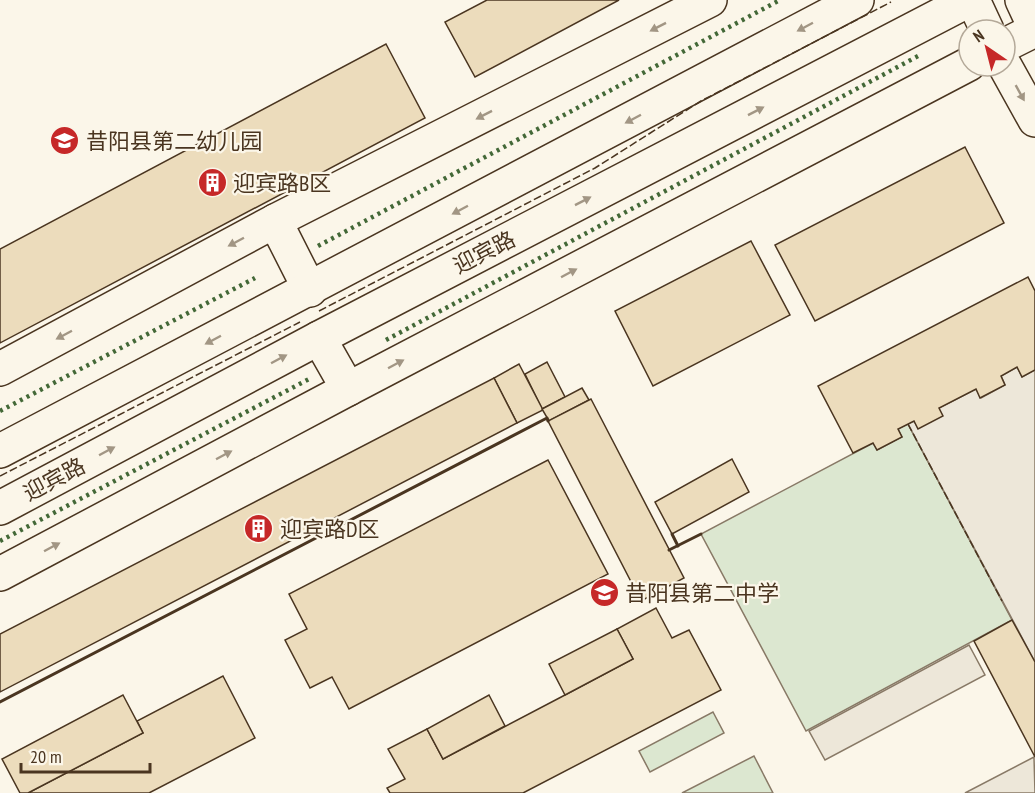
<svg xmlns="http://www.w3.org/2000/svg" width="1035" height="793" font-family="'PT Sans Narrow','Noto Sans SC',sans-serif">
<style>
.green{fill:#dce7d0;stroke:#887966;stroke-width:1.5}
.parking{fill:#ede7d9;stroke:#887966;stroke-width:1.5}
.building{fill:#ecdcbc;stroke:#4a3520;stroke-width:1.5}
.lines{fill:none;stroke-linecap:round;stroke-linejoin:round}
.tertiary-casing{stroke:#4a3520;stroke-width:36}
.secondary-casing{stroke:#4a3520;stroke-width:36}
.tertiary{stroke:#fbf6e9;stroke-width:33}
.secondary{stroke:#fbf6e9;stroke-width:33}
.hedge{stroke:#436837;stroke-width:4.5;stroke-dasharray:3 4.5;stroke-linecap:butt}
.fence{stroke:#4a3520;stroke-width:1.5;stroke-dasharray:8 3;stroke-linecap:butt}
.wall{stroke:#4a3520;stroke-width:3}
.oneway{fill:#a29684}
.labels{text-anchor:middle;stroke-width:4.5;stroke-linejoin:round;paint-order:stroke}
.poi-label{font-size:22px;fill:#4a3520;stroke:#fbf6e9;text-anchor:start}
.street-label{font-size:22px;fill:#4a3520;stroke:#fbf6e9}
</style>
<rect width="100%" height="100%" fill="#fbf6e9"/>
<g class="green">
<path d="M908,424L1012,620L806,731L701,534L873,443L877,450L902,437L898,429Z"/>
<path d="M713,712L724,733L650,772L639,751Z"/>
<path d="M754,756L773,793H682Z"/>
</g>
<g class="parking">
<path d="M1017,367L1022,377L1035,370V662L908,424L914,421L918,428L939,408L976,389L981,398L1005,385L1001,376Z"/>
<path d="M969,645L985,675L825,760L809,731Z"/>
<path d="M1034,757L1035,793H965Z"/>
</g>
<g class="building">
<path d="M487,0H619L475,77L445,22Z"/>
<path d="M386,44L425,118L0,343V249Z"/>
<path d="M965,147L1004,223L815,321L775,245Z"/>
<path d="M751,241L790,315L653,386L615,311Z"/>
<path d="M1028,277L1035,291V370L1022,377L1017,367L1001,376L1005,385L980,398L976,389L939,408L943,416L918,429L914,421L898,429L902,437L877,450L873,443L853,453L818,386Z"/>
<path d="M547,362L565,397L542,409L525,374Z"/>
<path d="M519,364L543,410L517,423L494,378Z"/>
<path d="M494,378L517,423L0,692V634Z"/>
<path d="M582,388L589,400L549,421L542,409Z"/>
<path d="M591,399L684,578L641,601L548,421Z"/>
<path d="M732,459L749,492L672,534L655,502Z"/>
<path d="M548,460L608,574L349,709L332,677L310,688L285,640L307,629L289,594Z"/>
<path d="M656,608L672,638L689,630L721,690L523,793H390L387,788L405,779L388,749L427,729L443,759L565,695L633,659L617,629Z"/>
<path d="M1012,620L1035,662V757L974,641Z"/>
<path d="M617,629L633,659L565,695L549,664Z"/>
<path d="M223,676L255,738L149,793H28L143,733L137,721Z"/>
<path d="M123,695L143,733L28,793H20L2,759Z"/>
<path d="M489,695L505,726L443,759L427,729Z"/>
</g>
<g class="lines">
<defs>
<g id="tertiary">
<path d="M1005,45L1035,30"/>
<path d="M0,369L275,221L710,0"/>
<path d="M0,574L348,389L969,64"/>
</g>
<g id="secondary">
<path d="M973,0L987,30"/>
<path d="M1022,0L1035,28"/>
<path d="M1005,66L1035,120"/>
<path d="M275,221L310,290"/>
<path d="M319,338L348,389"/>
<path d="M0,451L857,0"/>
<path d="M0,508L319,338L969,0"/>
</g>
</defs>
<use href="#tertiary" class="tertiary-casing"/>
<use href="#secondary" class="secondary-casing"/>
<use href="#tertiary" class="tertiary"/>
<use href="#secondary" class="secondary"/>
<g class="hedge">
<path d="M318,246L780,0"/>
<path d="M386,340L920,55"/>
<path d="M0,411L255,278"/>
<path d="M0,541L311,378"/>
</g>
<g class="fence">
<path d="M319,311L595,168L701,101L891,2"/>
<path d="M908,424L1002,601"/>
<path d="M0,476L300,322"/>
</g>
<g class="wall">
<path d="M672,534L678,546"/>
<path d="M669,550L701,534"/>
<path d="M0,702L547,418L548,421"/>
</g>
</g>
<defs><path id="oneway-solid" d="M-6-.8H1V-3.2L6.5 0L1 3.2V.8H-6Z" transform="scale(1.5)"/></defs>
<g class="oneway">
<use href="#oneway-solid" transform="translate(658 27) rotate(153)"/>
<use href="#oneway-solid" transform="translate(805 27) rotate(152)"/>
<use href="#oneway-solid" transform="translate(1020 93) rotate(61)"/>
<use href="#oneway-solid" transform="translate(756 111) rotate(-27)"/>
<use href="#oneway-solid" transform="translate(484 115) rotate(153)"/>
<use href="#oneway-solid" transform="translate(633 119) rotate(152)"/>
<use href="#oneway-solid" transform="translate(583 201) rotate(-27)"/>
<use href="#oneway-solid" transform="translate(460 210) rotate(152)"/>
<use href="#oneway-solid" transform="translate(236 242) rotate(152)"/>
<use href="#oneway-solid" transform="translate(569 273) rotate(-28)"/>
<use href="#oneway-solid" transform="translate(64 335) rotate(152)"/>
<use href="#oneway-solid" transform="translate(213 340) rotate(152)"/>
<use href="#oneway-solid" transform="translate(279 359) rotate(-28)"/>
<use href="#oneway-solid" transform="translate(396 364) rotate(-28)"/>
<use href="#oneway-solid" transform="translate(107 451) rotate(-28)"/>
<use href="#oneway-solid" transform="translate(224 455) rotate(-28)"/>
<use href="#oneway-solid" transform="translate(52 547) rotate(-28)"/>
</g>
<defs>
<symbol id="school-disc" viewBox="-11 -11 22 22"><circle r="9.5" fill="#c62828" stroke="#fbf6e9"/><path d="M0-5L7-2L0 1L-7-2ZM-4 1L0 2.5L4 1V4Q0 6-4 4Z" fill="#fff"/></symbol>
<symbol id="building-disc" viewBox="-11 -11 22 22"><circle r="9.5" fill="#c62828" stroke="#fbf6e9"/><path d="M-4-6H4V6H1V3H-1V6H-4ZM-2.5-4.3h1.7v1.8h-1.7ZM.8-4.3h1.7v1.8H.8ZM-2.5-1h1.7V.8h-1.7ZM.8-1h1.7V.8H.8Z" fill="#fff"/></symbol>
</defs>
<g fill-rule="evenodd">
<use href="#school-disc" x="48" y="124" width="33" height="33"/>
<use href="#building-disc" x="196" y="166" width="33" height="33"/>
<use href="#building-disc" x="242" y="512" width="33" height="33"/>
<use href="#school-disc" x="588" y="576" width="33" height="33"/>
</g>
<g class="labels">
<g class="poi-label">
<text x="86" y="149">昔阳县第二幼儿园</text>
<text x="233" y="191">迎宾路B区</text>
<text x="280" y="537">迎宾路D区</text>
<text x="625" y="601">昔阳县第二中学</text>
</g>
<g class="street-label">
<text transform="translate(484 252) rotate(-27)" y="8">迎宾路</text>
<text transform="translate(54 479) rotate(-28)" y="8">迎宾路</text>
</g>
</g>
<g transform="translate(987 48) rotate(325)"><circle r="28" fill="#fbf6e9" stroke="#b4a999" stroke-width="1.5"/>
<path d="M0-4.5L10 22L0 15L-10 22Z" fill="#c62828"/>
<text y="-9" font-size="16" font-weight="bold" text-anchor="middle" fill="#4a3520">N</text>
</g>
<path d="M21 763v9h129v-9" fill="none" stroke="#4a3520" stroke-width="3"/>
<text x="30" y="763" font-size="18" fill="#4a3520" stroke="#fbf6e9" stroke-width="4.5" paint-order="stroke">20 m</text>
</svg>
